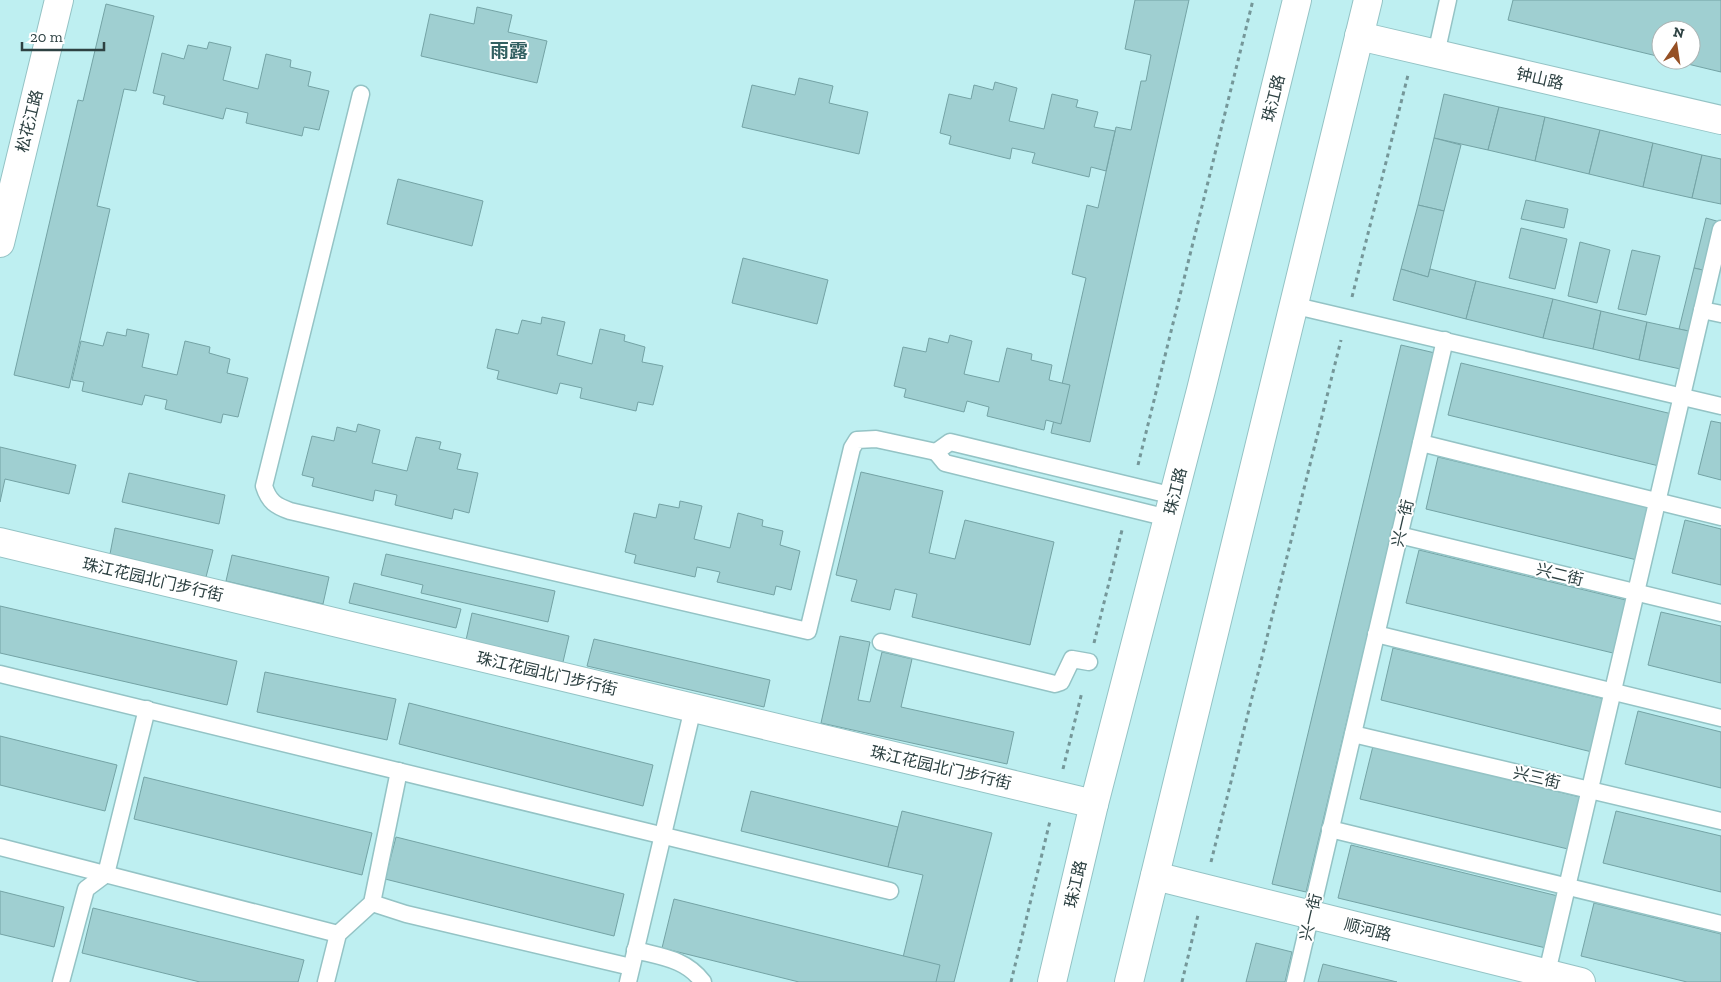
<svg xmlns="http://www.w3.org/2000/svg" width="1721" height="982" font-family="'Zilla Slab','Noto Sans SC',serif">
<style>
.building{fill:#9fcfd1;stroke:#74a3a5}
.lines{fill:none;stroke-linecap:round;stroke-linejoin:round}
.service-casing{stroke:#94c3c5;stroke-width:19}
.minor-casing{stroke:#94c3c5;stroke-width:30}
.tertiary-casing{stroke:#94c3c5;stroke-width:30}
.path{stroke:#759799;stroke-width:3;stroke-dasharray:4 4;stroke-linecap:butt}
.service{stroke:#fff;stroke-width:16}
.minor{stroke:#fff;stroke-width:28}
.tertiary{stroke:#fff;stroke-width:28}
.labels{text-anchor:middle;stroke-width:4;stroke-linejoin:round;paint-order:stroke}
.street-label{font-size:16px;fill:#2d4142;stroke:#fff}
.quarter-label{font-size:19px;font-weight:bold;fill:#336062;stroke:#fff}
</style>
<rect width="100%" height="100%" fill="#beeff1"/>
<g class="building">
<path d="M1135,0H1189L1090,442L1051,433L1086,278L1072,274L1087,205L1098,208L1116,127L1131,130L1141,81H1146L1151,55L1125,49Z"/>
<path d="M1513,0H1721V72L1671,60H1691V30H1661V57L1508,20Z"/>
<path d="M106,4L154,16L136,91L124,89L97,206L110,209L69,388L14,375L78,100L83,101Z"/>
<path d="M477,7L512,15L508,32L547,41L537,83L421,56L430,14L474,24Z"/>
<path d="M209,42L231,47L223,80L258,89L266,54L291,60L290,67L311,72L308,86L329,91L319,130L304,127L302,136L246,123L248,113L226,108L223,119L163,104L165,96L153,93L162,53L184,59L188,45L207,49Z"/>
<path d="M799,78L833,86L829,103L868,112L859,154L742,127L752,85L795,95Z"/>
<path d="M995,82L1017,88L1009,121L1044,129L1052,94L1078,100L1076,107L1098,112L1094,127L1115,131L1106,171L1091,167L1089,177L1032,163L1035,153L1012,148L1010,159L949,144L951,136L940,133L949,94L971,99L974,85L993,90Z"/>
<path d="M1444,94L1499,107L1488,150L1434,138Z"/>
<path d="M1499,107L1545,117L1535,161L1488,150Z"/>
<path d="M1545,117L1600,130L1589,174L1535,161Z"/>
<path d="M1600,130L1653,143L1643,187L1589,174Z"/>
<path d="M1434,138L1461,145L1444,211L1418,205Z"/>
<path d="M1653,143L1702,155L1692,198L1643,187Z"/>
<path d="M1702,155L1721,159V204L1692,198Z"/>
<path d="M398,179L483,201L472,246L387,224Z"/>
<path d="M1526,200L1568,209L1564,228L1521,219Z"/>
<path d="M1418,205L1444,211L1428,277L1401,269Z"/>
<path d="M1706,218L1720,222L1707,271L1694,268Z"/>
<path d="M1521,228L1567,239L1555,289L1509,278Z"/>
<path d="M1580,242L1610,250L1597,303L1568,296Z"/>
<path d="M1632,250L1660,256L1646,315L1618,309Z"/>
<path d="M743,258L828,280L817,324L732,303Z"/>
<path d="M1694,268L1707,271L1693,332L1679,329Z"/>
<path d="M1401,269L1428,277L1430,269L1476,281L1466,319L1393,300Z"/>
<path d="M1476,281L1553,299L1543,338L1466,319Z"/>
<path d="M1553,299L1601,311L1593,349L1543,338Z"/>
<path d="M1601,311L1647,322L1639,360L1593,349Z"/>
<path d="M542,317L565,322L557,355L592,364L600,329L625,335L624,341L645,347L642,362L663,366L653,405L638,402L636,411L580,398L582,388L560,383L557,394L497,379L499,371L487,368L496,329L518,334L522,320L541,324Z"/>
<path d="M1647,322L1693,332L1685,370L1639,360Z"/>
<path d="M127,329L149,334L142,367L177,375L185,341L210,347L209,353L230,359L227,373L248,378L238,417L223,414L221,423L165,409L167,400L145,395L142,405L82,391L84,382L72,380L81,341L103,346L107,332L126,336Z"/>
<path d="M950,335L972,341L964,374L999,382L1007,348L1032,354L1031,360L1052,365L1049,380L1070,385L1061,424L1046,420L1044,430L987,416L989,407L967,401L964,412L904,397L906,389L894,386L903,347L926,352L929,338L948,343Z"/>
<path d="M1401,345L1435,353L1306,892L1272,884Z"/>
<path d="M1461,363L1672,414L1659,466L1448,415Z"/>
<path d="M1711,421L1721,423V480L1698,474Z"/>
<path d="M358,424L380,430L372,463L407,471L416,437L441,442L439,449L461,454L457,469L478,473L469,513L454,509L452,519L395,505L397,495L375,490L373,501L312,486L314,478L302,475L312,436L334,441L337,427L356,432Z"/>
<path d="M0,447L76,465L69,494L5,479L0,502Z"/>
<path d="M1438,457L1650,508L1637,560L1426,509Z"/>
<path d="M861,472L943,491L929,553L955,559L965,520L1054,542L1030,645L912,617L917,594L895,589L890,610L851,601L857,580L836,575Z"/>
<path d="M129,473L225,495L219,524L122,502Z"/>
<path d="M680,501L702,506L694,539L730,548L738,513L763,520L762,526L783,531L780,545L800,551L791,590L776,586L774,595L717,582L720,572L697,567L695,577L634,563L636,555L625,552L634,513L656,518L659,504L679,508Z"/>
<path d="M1685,520L1721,529V585L1672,573Z"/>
<path d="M115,528L213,550L206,577L110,554Z"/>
<path d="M1419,550L1630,601L1617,654L1406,603Z"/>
<path d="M386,554L555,591L548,622L421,593L423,585L381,575Z"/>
<path d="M232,555L329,577L323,604L226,581Z"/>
<path d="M354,583L461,609L456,628L349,603Z"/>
<path d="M0,606L237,661L227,705L0,653Z"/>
<path d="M1661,612L1721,626V683L1648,665Z"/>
<path d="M472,613L569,636L563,662L466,640Z"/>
<path d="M840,636L870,642L858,700L870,702L882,652L912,659L901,707L1014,732L1007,764L821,723Z"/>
<path d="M594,639L770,680L764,707L587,666Z"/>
<path d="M1393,648L1605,699L1592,752L1381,700Z"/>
<path d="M265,672L396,699L387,740L257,712Z"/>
<path d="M409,703L653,765L643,806L399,744Z"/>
<path d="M1638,711L1721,732V788L1625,764Z"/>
<path d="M0,736L117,765L105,811L0,785Z"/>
<path d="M1373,746L1584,798L1572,850L1360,799Z"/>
<path d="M144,777L372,833L362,875L134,819Z"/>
<path d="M751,791L898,827L888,867L741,831Z"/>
<path d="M902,811L992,833L954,982H897L923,875L888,867Z"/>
<path d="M1616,811L1721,836V892L1603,863Z"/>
<path d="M396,837L624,894L614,936L385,879Z"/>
<path d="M1351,845L1562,897L1550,949L1338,898Z"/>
<path d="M0,891L64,907L54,947L0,934Z"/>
<path d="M674,899L940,965L936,982H799L662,948Z"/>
<path d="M1594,903L1721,934V982H1687L1581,956Z"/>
<path d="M93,908L304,960L298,982H200L82,953Z"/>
<path d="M1256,943L1292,952L1285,982H1246Z"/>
<path d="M1323,964L1397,982H1318Z"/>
</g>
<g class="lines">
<defs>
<g id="service">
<path d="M1436,54L1448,0"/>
<path d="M361,94L264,486C269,502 276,506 290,511L808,631L852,448L857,440L876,439L936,452"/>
<path d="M1292,305L1721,406"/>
<path d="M1702,310L1721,314"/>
<path d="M1421,443L1721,517"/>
<path d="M1168,518L945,463L936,452L950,442L1174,496"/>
<path d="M1399,535L1721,613"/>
<path d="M1376,634L1721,718"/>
<path d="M881,642L1055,684L1061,682L1072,659L1089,662"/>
<path d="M0,674L890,891"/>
<path d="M1353,734L1721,821"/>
<path d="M1330,829L1721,924"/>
<path d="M0,847L338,934"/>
<path d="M372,903L406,914L631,967"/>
<path d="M635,950C662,957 686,959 703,982"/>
<path d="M1545,981L1721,229"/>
<path d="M61,982L86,889L106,874L147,709"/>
<path d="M326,982L338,934L372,903L399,771"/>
<path d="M628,982L693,708"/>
<path d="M1295,982L1445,340"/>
</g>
<g id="minor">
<path d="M1359,36L1721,120"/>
<path d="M0,243L59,0"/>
<path d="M0,542L1094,804"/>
<path d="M1155,876L1581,982"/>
</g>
<g id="tertiary">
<path d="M1052,982L1094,804L1201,390L1297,0"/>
<path d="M1129,982L1368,0"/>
</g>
</defs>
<use href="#service" class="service-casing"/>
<use href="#minor" class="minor-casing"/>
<use href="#tertiary" class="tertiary-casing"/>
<g class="path">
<path d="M1352,297L1408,75"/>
<path d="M1138,465L1253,0"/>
<path d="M1094,643L1122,530"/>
<path d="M1063,769L1082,692"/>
<path d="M1211,862L1341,340"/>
<path d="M1011,982L1050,821"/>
<path d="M1182,982L1198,915"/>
</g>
<use href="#service" class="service"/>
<use href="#minor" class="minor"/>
<use href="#tertiary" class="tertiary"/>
</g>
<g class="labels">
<g class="street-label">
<text transform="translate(1540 78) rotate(13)" y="6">钟山路</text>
<text transform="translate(1273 98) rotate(-76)" y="6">珠江路</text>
<text transform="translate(29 121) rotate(-76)" y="6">松花江路</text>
<text transform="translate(1175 491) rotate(-76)" y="6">珠江路</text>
<text transform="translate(1402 523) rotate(-77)" y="6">兴一街</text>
<text transform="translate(1560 574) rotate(14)" y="6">兴二街</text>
<text transform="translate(153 579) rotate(13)" y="6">珠江花园北门步行街</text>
<text transform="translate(547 673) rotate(13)" y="6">珠江花园北门步行街</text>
<text transform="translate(941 767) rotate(13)" y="6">珠江花园北门步行街</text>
<text transform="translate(1537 777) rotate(13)" y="6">兴三街</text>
<text transform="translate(1075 884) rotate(-77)" y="6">珠江路</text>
<text transform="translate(1310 917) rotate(-77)" y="6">兴一街</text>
<text transform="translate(1368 929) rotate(14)" y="6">顺河路</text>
</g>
<g class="quarter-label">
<text x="509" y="57">雨露</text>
</g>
</g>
<g transform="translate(1676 45) rotate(13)"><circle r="24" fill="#ffffff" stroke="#abb3b3"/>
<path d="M0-4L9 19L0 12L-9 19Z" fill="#955025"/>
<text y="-8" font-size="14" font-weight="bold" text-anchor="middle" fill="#2d4142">N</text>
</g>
<path d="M22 42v8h82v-8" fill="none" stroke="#2d4142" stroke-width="2.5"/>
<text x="30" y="42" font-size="15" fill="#2d4142" stroke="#ffffff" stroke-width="4" paint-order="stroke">20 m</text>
</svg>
